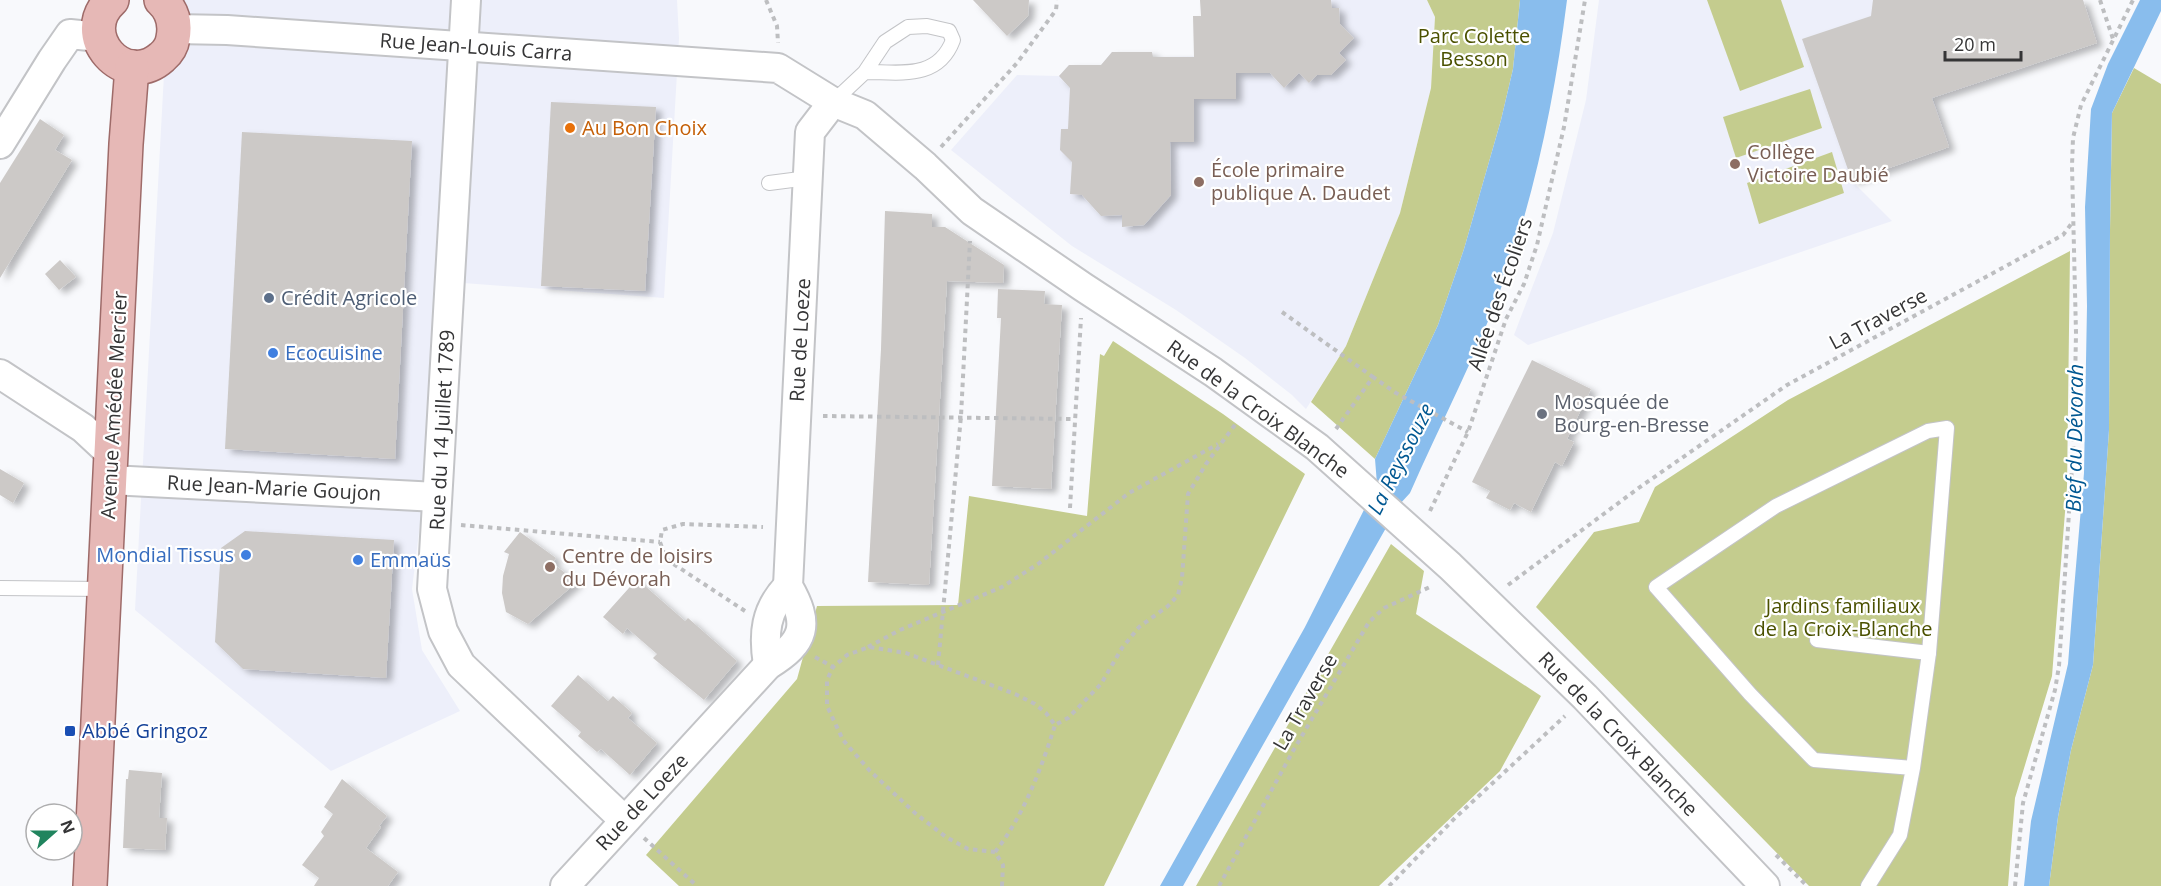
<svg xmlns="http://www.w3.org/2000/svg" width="2161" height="886" font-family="'Open Sans',sans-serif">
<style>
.built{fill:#edeffa}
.green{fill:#c4cc8e}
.water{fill:#89bded}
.building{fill:#ccc9c7;filter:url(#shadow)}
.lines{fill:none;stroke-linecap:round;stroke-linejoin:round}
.lane-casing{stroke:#c3c4c7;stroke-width:16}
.street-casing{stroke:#c3c4c7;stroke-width:32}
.primary-casing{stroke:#9e6b69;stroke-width:36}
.path{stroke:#bdbec0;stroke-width:4;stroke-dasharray:4.5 4.5;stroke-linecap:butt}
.lane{stroke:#fff;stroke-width:14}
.street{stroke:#fff;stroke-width:28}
.primary{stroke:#e6b8b6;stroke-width:33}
.food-dot{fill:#e8710a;stroke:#fff;stroke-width:2}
.education-dot{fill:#8d6e63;stroke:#fff;stroke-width:2}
.service-dot{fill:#5c6f8a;stroke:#fff;stroke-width:2}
.shop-dot{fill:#3f7fe0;stroke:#fff;stroke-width:2}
.worship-dot{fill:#6b7280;stroke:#fff;stroke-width:2}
.transit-dot{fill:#1a4fb4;stroke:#fff;stroke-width:2}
.labels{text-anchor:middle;stroke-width:4.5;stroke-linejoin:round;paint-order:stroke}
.park-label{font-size:20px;fill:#4b5100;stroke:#fff}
.street-label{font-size:20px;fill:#353536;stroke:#fff}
.food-label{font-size:20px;fill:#c56008;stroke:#fff;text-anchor:start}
.education-label{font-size:20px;fill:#785e54;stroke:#fff;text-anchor:start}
.service-label{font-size:20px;fill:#4e5e75;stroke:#fff;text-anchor:start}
.shop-label{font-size:20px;fill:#366cbe;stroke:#fff;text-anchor:start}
.worship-label{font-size:20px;fill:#5b616d;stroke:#fff;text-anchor:start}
.transit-label{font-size:20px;fill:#164399;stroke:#fff;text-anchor:start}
.water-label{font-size:21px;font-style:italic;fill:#015892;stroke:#fff}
</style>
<defs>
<filter id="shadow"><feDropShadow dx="6" dy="4" stdDeviation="3" flood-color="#0004"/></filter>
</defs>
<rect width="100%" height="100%" fill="#f8f9fc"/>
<g class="built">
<path d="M168,0H677L679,38L664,298L450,282L412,589L422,650L460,711L331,771L135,610Z"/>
<path d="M1200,0H1427L1435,17L1431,88L1400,213L1346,346L1306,409L1292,395L1245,358L1176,310L1072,246L951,150L1017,75L1059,76L1069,65H1101L1112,52H1152L1153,57L1235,56L1204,16Z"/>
<path d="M1599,0H2083L2097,43L1933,98L1949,147L1852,181L1892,221L1528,345L1514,335L1553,233L1586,100Z"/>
</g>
<g class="green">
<path d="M1427,0H1520L1513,69L1501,120L1464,249L1438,325L1375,459L1311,402L1346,346L1400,213L1431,88L1435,17Z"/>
<path d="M1707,0H1781L1804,67L1740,91Z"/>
<path d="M2134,68L2161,84V886H2049L2058,817L2071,750L2093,665L2109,430L2110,230L2112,113Z"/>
<path d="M1810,89L1822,128L1736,158L1723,117Z"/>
<path d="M1832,152L1844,193L1759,224L1747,183Z"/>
<path d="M2070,251L2067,487L2052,676L2015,798L2008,886H1809L1536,607L1594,532L1639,522L1655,487L1788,400Z"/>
<path d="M1113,341L1223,414L1305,474L1104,886H679L646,855L797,679L817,606L958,605L969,496L1087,516L1100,354L1104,356Z"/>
<path d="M1391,544L1424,571L1416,614L1541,696L1500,771L1379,886H1196Z"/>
</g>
<g class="water">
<path d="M1520,0H1567C1555,95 1536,190 1504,280C1478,353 1441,422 1410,493L1399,505L1183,886H1160L1305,627L1377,484L1375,459L1438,325L1464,249L1501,120L1513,69Z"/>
<path d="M2140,0H2161V11L2112,113L2110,230L2109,430L2093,665L2071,750L2058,817L2049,886H2024L2031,821L2068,664L2073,601L2084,473L2087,306L2085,207L2091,109L2108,64Z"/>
</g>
<g class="building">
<path d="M973,0H1029L1028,16L1007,36Z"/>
<path d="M1200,0H1331L1332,8H1339L1340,24L1354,38L1339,53L1346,60L1331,75H1317L1309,83L1299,73L1284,88L1270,73H1236V99H1194V142H1170L1171,195L1144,225L1122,227V215L1101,216L1082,195L1070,194L1072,162L1060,150L1061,129H1068L1070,88L1059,76L1069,65H1101L1112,52H1152L1153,57H1194L1193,16H1201Z"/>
<path d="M1873,0H2083L2097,43L1932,98L1949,147L1852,181L1802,39L1871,16Z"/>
<path d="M551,102L656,107L645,291L541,286Z"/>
<path d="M40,119L64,135L55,150L72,160L0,278V183Z"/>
<path d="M242,132L412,141L395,459L225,449Z"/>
<path d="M885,211L932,214V227H945L1004,265L1003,283L947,281L929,585L868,582L881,349Z"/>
<path d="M60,260L76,277L59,290L45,274Z"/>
<path d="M998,289L1045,291L1044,304L1062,305L1051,489L992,486L1001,318H997Z"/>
<path d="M1532,360L1591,389L1567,439L1574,442L1562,466L1555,462L1531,512L1514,503L1510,510L1486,498L1490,491L1472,482Z"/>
<path d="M0,469L24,483L13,503L0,495Z"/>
<path d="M245,531L394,540L386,678L243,669L215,642L221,548Z"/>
<path d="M520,532L556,558L552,563L577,582L528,624L506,612L502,593L503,576L509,554L504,552Z"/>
<path d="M637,579L685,621L688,618L737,661L704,700L653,658L657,654L627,628L623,634L603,617Z"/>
<path d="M578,675L608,701L613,696L632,713L628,718L657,743L630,775L601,749L597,752L578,736L581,732L551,706Z"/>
<path d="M129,770L162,773L159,818H167L165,850L123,848L126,779H128Z"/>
<path d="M342,779L387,816L379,826L381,827L366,848L398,872L388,886H314L319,878L302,865L324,836L321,832L333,814L324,807Z"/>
</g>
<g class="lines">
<defs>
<g id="lane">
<path d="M833,102L865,72L885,42L908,27L927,26L949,31L953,40C938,80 900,72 865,72"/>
<path d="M769,183L808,178"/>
<path d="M0,588L105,589"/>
<path d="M1817,640L1929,653"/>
<path d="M1868,886L1900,835L1913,768L1929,653L1947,428L1928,431L1776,506L1656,587L1750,694L1814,760L1913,768"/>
</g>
<g id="street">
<path d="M466,0L432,589L443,631L461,665L624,820"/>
<path d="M175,29L227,30L778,68L833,102L865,115L925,166L972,211L1083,287L1213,372L1317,447L1450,566L1585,697L1765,886"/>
<path d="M0,144L52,60L70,34L99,37"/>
<path d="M0,374L83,428L112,455"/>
<path d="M110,480L437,497"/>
<path d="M768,665C763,634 765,610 788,586"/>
<path d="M565,886L768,665C806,642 810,624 788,586L810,132L833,102"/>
</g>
<g id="primary">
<path d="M112,0C74,34 124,91 162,57C168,52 172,45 173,38C176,23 172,10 161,0"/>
<path d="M90,886L126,144L132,67"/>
</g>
</defs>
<use href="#lane" class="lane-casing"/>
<use href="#street" class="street-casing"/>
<use href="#primary" class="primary-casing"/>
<g class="path">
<path d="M766,0L777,26L778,43"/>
<path d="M2100,0L2113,39"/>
<path d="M941,147L1017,63L1056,10L1057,0"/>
<path d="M1282,312L1373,377"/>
<path d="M823,416L1074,419"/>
<path d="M1336,429L1373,377L1396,393L1468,432"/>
<path d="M1070,508L1081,318"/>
<path d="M1430,511L1468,432L1506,319L1524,284L1537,245L1564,127L1585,0"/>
<path d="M461,525L660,542"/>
<path d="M1508,585L1640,487L1787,385L2063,235L2072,223"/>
<path d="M745,611L666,559L660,542L662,530L683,524L763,527"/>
<path d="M868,647L900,630L1002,587L1038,564L1129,493L1218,444"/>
<path d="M815,657L833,667"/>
<path d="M938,665L961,416L970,241"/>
<path d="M644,838L697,886"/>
<path d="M995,852C1023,817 1042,767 1055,725"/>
<path d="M1776,855L1807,886"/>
<path d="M1002,886L1003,865L995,852L968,849L946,837L915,813L870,771L843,740L827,706V680L833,667L847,655L869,647L906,653L1015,694L1035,704L1046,713L1055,725L1068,718L1101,684L1122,648L1139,627L1168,606L1178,595L1182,578L1188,494L1206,464L1237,422"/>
<path d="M1219,886L1293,751L1369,622L1384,608L1432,586"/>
<path d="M1389,886L1455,818L1565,716"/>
<path d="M2015,886L2023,803L2055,690L2059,666L2074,436L2076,333L2072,166L2073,138L2081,105L2133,0"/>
</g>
<use href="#lane" class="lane"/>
<use href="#street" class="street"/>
<use href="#primary" class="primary"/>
</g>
<circle class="food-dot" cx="570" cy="128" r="6"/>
<g class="education-dot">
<circle cx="1735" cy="164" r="6"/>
<circle cx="1199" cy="182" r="6"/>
<circle cx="550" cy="567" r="6"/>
</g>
<circle class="service-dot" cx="269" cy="298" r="6"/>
<g class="shop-dot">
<circle cx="273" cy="353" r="6"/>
<circle cx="246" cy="555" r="6"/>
<circle cx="358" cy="560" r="6"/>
</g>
<circle class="worship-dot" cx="1542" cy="414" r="6"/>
<rect class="transit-dot" x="64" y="725" width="12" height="12" rx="3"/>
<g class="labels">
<g class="park-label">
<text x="1474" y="43">Parc Colette<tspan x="1474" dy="23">Besson</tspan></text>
<text x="1843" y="613">Jardins familiaux<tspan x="1843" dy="23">de la Croix-Blanche</tspan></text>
</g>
<g class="street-label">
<text transform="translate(476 47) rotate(4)" y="7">Rue Jean-Louis Carra</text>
<text transform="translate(1500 294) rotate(-71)" y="7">Allée des Écoliers</text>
<text transform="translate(1878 319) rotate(-28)" y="7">La Traverse</text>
<text transform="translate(800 340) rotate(-87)" y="7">Rue de Loeze</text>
<text transform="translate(114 405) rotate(-87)" y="7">Avenue Amédée Mercier</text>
<text transform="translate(1258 409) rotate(36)" y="7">Rue de la Croix Blanche</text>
<text transform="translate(442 430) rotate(-87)" y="7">Rue du 14 Juillet 1789</text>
<text transform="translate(274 488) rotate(3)" y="7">Rue Jean-Marie Goujon</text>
<text transform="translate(1305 702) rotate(-60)" y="7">La Traverse</text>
<text transform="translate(1618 734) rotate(46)" y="7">Rue de la Croix Blanche</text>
<text transform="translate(642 802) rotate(-47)" y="7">Rue de Loeze</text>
</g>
<g class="food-label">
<text x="582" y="135">Au Bon Choix</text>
</g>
<g class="education-label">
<text x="1747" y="159">Collège<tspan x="1747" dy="23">Victoire Daubié</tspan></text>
<text x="1211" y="177">École primaire<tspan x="1211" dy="23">publique A. Daudet</tspan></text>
<text x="562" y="563">Centre de loisirs<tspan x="562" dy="23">du Dévorah</tspan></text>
</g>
<g class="service-label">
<text x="281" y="305">Crédit Agricole</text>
</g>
<g class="shop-label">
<text x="285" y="360">Ecocuisine</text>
<text x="234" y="562" text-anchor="end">Mondial Tissus</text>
<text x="370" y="567">Emmaüs</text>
</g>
<g class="worship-label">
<text x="1554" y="409">Mosquée de<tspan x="1554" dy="23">Bourg-en-Bresse</tspan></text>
</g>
<g class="transit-label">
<text x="82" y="738">Abbé Gringoz</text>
</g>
<g class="water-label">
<text transform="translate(2075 438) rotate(-89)" y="7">Bief du Dévorah</text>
<text transform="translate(1401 459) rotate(-63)" y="7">La Reyssouze</text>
</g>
</g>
<g transform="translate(54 832) rotate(69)"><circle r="28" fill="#ffffff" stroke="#aeaeaf" stroke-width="1.5"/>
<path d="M0-4.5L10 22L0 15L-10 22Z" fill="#20845e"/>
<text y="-9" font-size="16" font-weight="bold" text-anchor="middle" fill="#353536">N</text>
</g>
<path d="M1945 51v9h76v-9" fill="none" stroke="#353536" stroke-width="3"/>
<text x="1954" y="51" font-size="18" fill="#353536" stroke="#ffffff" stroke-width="4.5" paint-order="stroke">20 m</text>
</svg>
